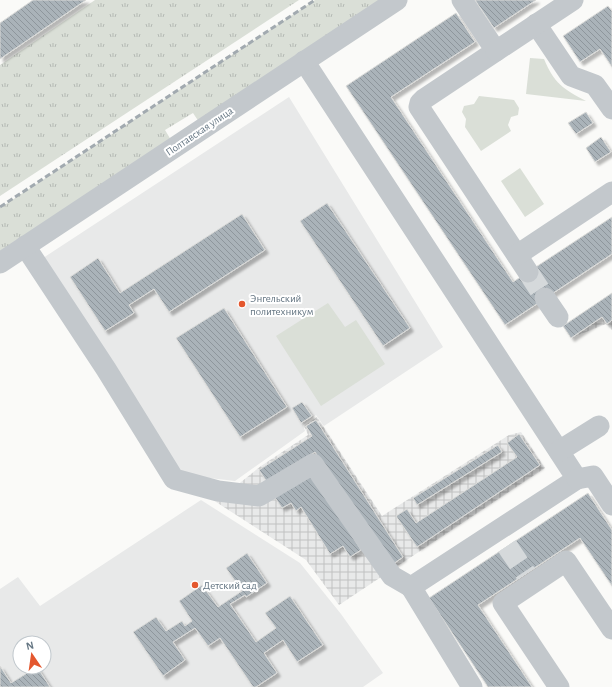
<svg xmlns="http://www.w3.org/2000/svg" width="612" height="687" font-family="'Alegreya Sans',sans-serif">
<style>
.built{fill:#e8e9e9;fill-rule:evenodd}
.industrial{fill:url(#industrial-grid)}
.grass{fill:url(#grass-tufts)}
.park{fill:#dadfd7}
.building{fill:url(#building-back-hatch);stroke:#dcdcda;filter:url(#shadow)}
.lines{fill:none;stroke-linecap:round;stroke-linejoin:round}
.minor-tunnel{stroke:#d5d9db;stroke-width:21;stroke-dasharray:21 10;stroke-linecap:butt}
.minor{stroke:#c3c8cc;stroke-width:21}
.rail{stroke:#a2aab0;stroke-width:3;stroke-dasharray:6 3;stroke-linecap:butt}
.poi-dot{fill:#e4572e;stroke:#fff;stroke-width:1.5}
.labels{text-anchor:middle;stroke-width:4;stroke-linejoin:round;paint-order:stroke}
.street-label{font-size:11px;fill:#657683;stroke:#fff}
.poi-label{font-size:11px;fill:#657683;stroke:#fff;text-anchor:start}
</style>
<defs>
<pattern id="industrial-grid" width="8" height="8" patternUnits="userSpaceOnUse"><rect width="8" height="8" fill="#e8e9e9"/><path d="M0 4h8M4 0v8" fill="none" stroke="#c0c1c2"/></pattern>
<pattern id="grass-tufts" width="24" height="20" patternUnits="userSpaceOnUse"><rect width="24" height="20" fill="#dadfd7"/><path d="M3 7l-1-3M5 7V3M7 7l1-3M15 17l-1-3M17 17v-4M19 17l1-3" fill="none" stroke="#b4b9b4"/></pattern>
<pattern id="building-back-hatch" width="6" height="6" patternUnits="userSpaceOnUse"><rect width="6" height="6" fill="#aab3b9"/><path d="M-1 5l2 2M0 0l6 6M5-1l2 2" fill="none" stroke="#8e969c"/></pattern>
<filter id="shadow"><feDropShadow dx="3.5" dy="3.5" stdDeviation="1" flood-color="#0004"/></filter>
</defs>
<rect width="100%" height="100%" fill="#fafaf8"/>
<g class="built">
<path d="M289,97L443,347L324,426L316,415L303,425L305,431L235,481L175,474L40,260Z"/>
<path d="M201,500L300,563L341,614L383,673L363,687H0V589L18,577L40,606ZM20,643H44V667H20Z"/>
</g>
<g class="industrial">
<path d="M612,293V330L606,324L571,338L563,326Z"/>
<path d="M317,417L382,516L509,435L521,432L545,468L339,605L306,560L216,502L261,466L308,435L304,426Z"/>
</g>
<g class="grass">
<path d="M95,0H299L0,196V65Z"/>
<path d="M315,0H383L199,122L193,113L165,130L171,140L0,252V208Z"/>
</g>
<g class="park">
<path d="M530,58L544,59C554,83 563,89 586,101L526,94Z"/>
<path d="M479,96L514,100L519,108L518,115L511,117L508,125L511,131L481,151L465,127L466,119L462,112L464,106L474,104Z"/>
<path d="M520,168L544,204L525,217L501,181Z"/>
<path d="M328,303L345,327L356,320L385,364L321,406L276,336Z"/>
</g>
<g class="building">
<path d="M33,0H86L0,59V23Z"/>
<path d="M475,0H536L494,28Z"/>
<path d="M608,6L612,11V67L600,49L580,62L563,36Z"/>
<path d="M456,13L475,42L391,97L513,282L612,217V254L505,325L346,86Z"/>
<path d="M586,112L593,123L576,134L568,123Z"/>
<path d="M601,137L611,152L595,162L586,148Z"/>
<path d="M327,203L410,328L383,346L300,221Z"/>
<path d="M242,214L265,250L169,312L154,289L129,305L134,313L105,331L70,277L98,258L120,293Z"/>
<path d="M612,293V320L607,324L602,317L571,338L563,326Z"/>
<path d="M224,308L287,407L240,437L176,338Z"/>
<path d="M302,402L312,416L301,423L292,408Z"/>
<path d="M316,420L403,557L389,567L315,452L267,482L259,470L312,436L306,426Z"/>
<path d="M519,434L540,465L417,547L396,516L407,509L416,523L517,457L507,443Z"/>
<path d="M498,445L502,452L417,505L413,498Z"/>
<path d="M312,472L361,550L350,557L343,546L330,554L301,507L296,511L291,503L282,508L274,496Z"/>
<path d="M588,493L612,530V586L580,538L478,605L532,687H488L429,598Z"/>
<path d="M247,553L267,583L246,597L245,595L230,604L256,642L276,628L265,613L290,596L323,645L297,662L283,640L264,653L277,673L256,687H253L220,638L208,646L195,628L173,642L185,660L163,676L133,632L156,617L166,631L182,621L185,626L192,621L179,601L202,585L218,607L242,591L226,568Z"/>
<path d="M0,666L11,683L37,667L50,687H0Z"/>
</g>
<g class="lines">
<g class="minor-tunnel">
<path d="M528,272L545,298"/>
<path d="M507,546L526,574"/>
</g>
<g class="minor">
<path d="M462,0L496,51L424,99L420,103L419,107L528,272"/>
<path d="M536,24L571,76L595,85L612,109"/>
<path d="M496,51L573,0"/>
<path d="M25,246L106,369L174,479L218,491L259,496L313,464L392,576L411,587L577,479L304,61"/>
<path d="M517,255L612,192"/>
<path d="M0,263L397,0"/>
<path d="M545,298L558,317"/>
<path d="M559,451L599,426"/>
<path d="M577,479L593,476L612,505"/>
<path d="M411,587L472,687"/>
<path d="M559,687L503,603L566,561L612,629"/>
</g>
<path class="rail" d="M0,207L315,0"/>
</g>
<g class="poi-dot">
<circle cx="242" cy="304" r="4"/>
<circle cx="195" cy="585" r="4"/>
</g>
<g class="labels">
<g class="street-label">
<text transform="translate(199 131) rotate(-34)" y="4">Полтавская улица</text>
</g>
<g class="poi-label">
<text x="250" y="302">Энгельский<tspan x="250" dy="13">политехникум</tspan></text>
<text x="203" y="589">Детский сад</text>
</g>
</g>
<g transform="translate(32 655) rotate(347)"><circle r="19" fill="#ffffff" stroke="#c1c8cd"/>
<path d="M0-3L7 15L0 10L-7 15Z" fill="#e4572e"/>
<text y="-6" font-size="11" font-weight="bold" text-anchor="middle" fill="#657683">N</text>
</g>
</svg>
